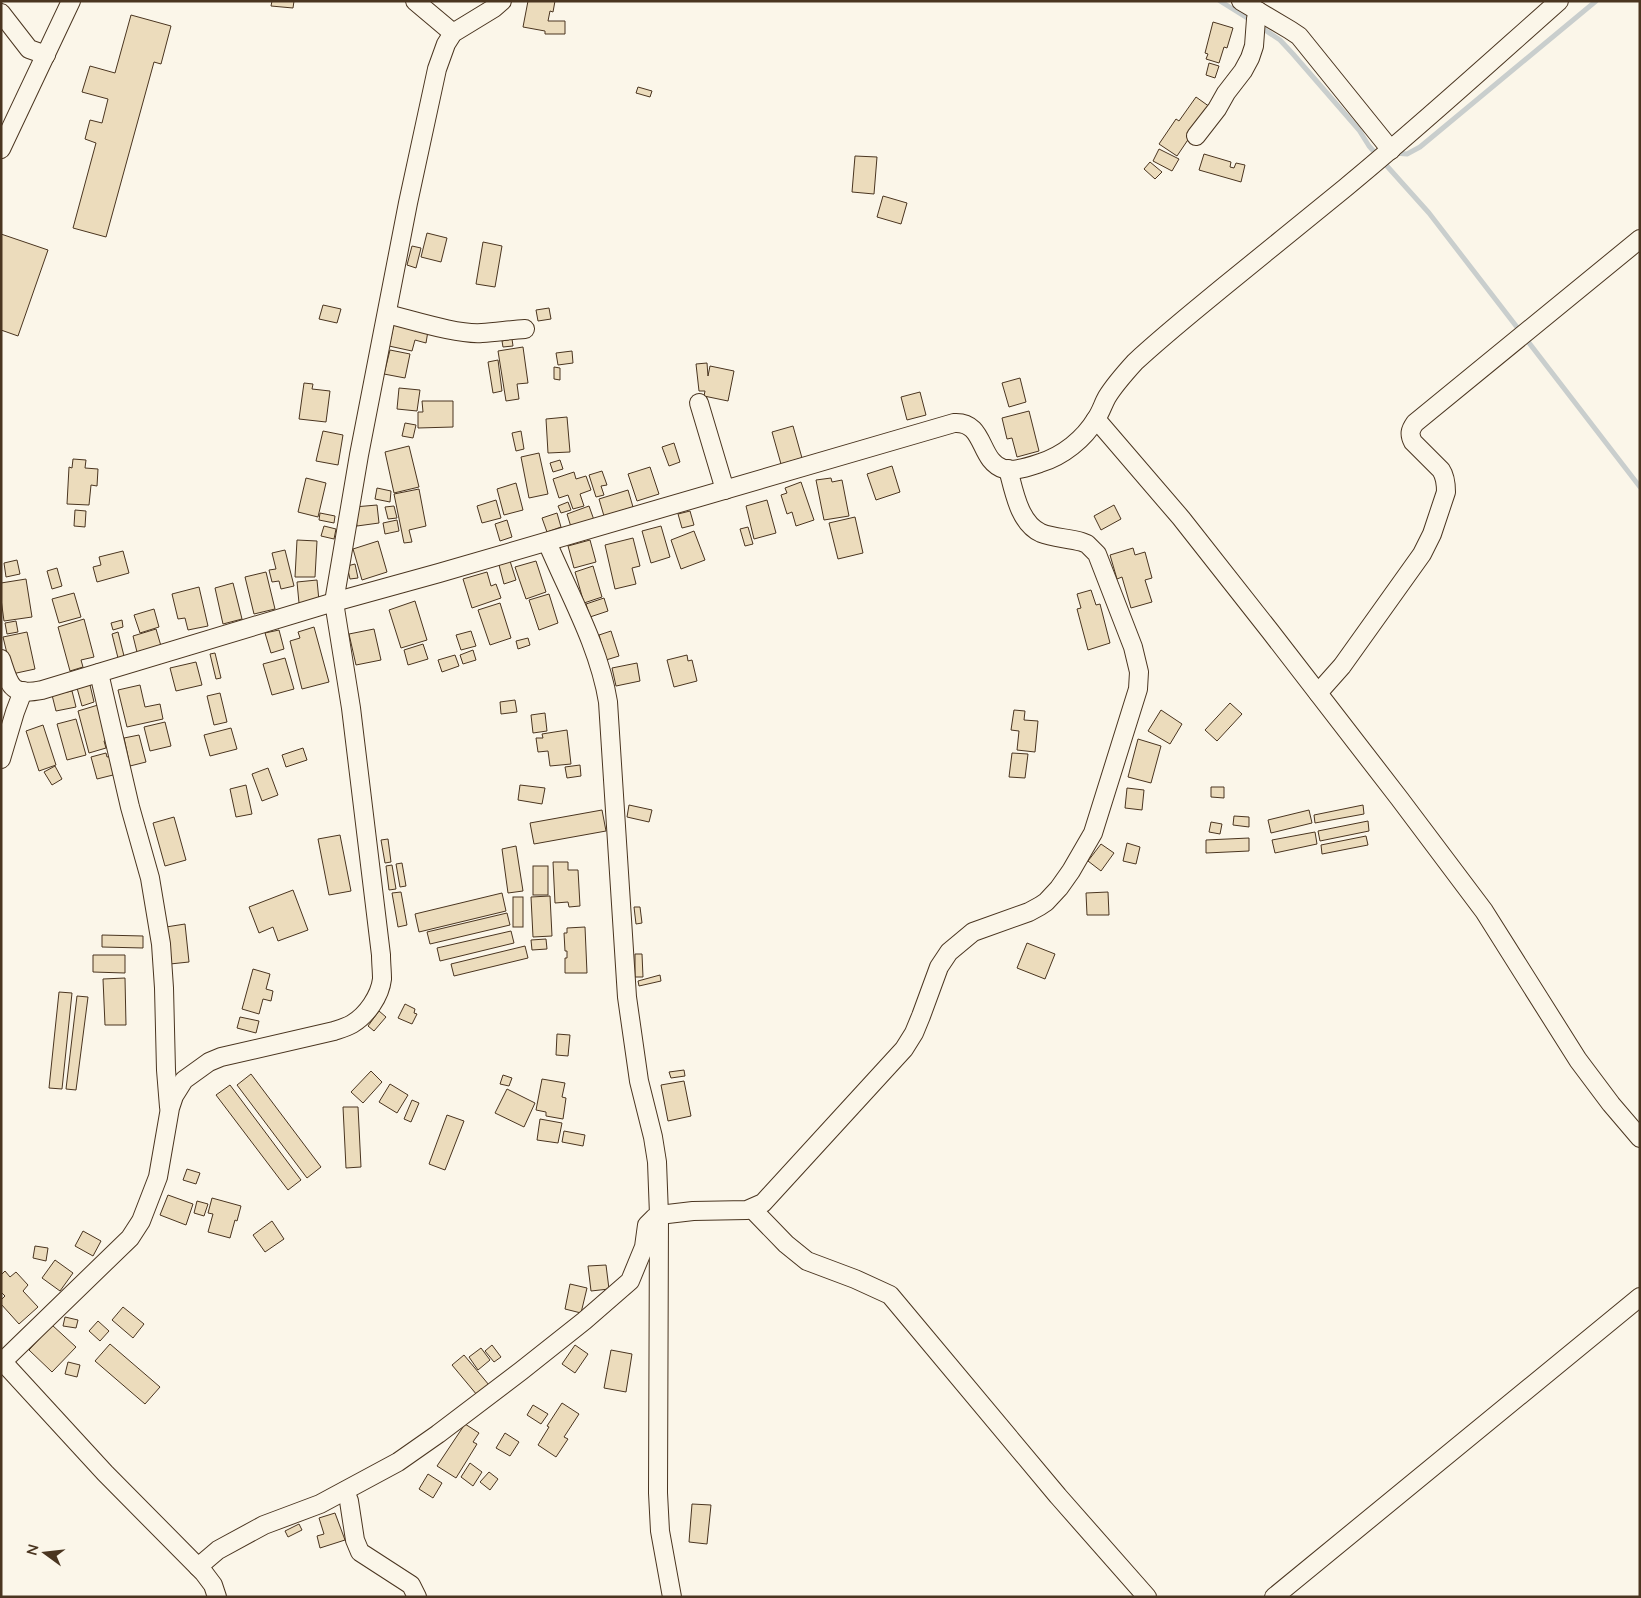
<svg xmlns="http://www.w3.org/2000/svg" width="1641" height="1598" font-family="Lato,sans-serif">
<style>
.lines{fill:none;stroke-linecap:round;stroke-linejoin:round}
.stream{stroke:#c9cecd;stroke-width:5}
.building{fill:#ecdcbc;stroke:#4a3520}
.minor-casing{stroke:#4a3520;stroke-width:20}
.minor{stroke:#fbf6e9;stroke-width:18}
</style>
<rect width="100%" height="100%" fill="#fbf6e9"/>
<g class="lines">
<g class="stream">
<path d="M1220,1L1252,21"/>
<path d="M1259,26L1280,40L1293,54L1359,130L1369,146L1429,213L1640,487"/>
<path d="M1394,153L1407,154L1420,147L1596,1"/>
</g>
</g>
<g class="building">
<path d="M272,1H294L293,8L271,6Z"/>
<path d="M528,1H555L553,12L550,11L548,21H565V34H545V31L523,27Z"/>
<path d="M131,15L171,26L161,64L154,62L106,237L73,228L96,143L85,139L90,120L102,123L108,99L82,92L90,66L115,73Z"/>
<path d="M1213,22L1233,28L1227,48L1224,47L1219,63L1206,59L1208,54L1205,53Z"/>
<path d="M1209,63L1219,66L1215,78L1206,75Z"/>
<path d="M638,87L652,91L650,97L636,93Z"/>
<path d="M1196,97L1210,107L1177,156L1159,144L1176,119L1179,121Z"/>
<path d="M1159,149L1179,159L1172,171L1153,161Z"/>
<path d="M1204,154L1231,162L1230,167L1234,168L1236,163L1245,165L1241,182L1199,170Z"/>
<path d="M855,156L877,157L874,194L852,192Z"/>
<path d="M1150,162L1162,172L1155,179L1144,169Z"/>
<path d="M883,196L907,203L901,224L877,217Z"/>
<path d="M427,233L447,238L441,262L421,257Z"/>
<path d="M1,234L48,250L18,336L1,330Z"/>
<path d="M483,242L502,246L495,287L476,284Z"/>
<path d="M412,246L421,248L416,268L407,265Z"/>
<path d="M323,305L341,309L337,323L319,319Z"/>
<path d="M549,308L551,319L538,321L536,310Z"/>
<path d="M394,324L428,331L426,343L415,340L412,351L389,346Z"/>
<path d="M512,339L513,346L503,347L502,341Z"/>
<path d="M523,347L528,383L517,384L519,399L506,401L498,351Z"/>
<path d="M390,350L410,354L405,378L384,374Z"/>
<path d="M572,351L573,363L558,365L556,353Z"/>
<path d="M498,360L502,391L493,393L488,362Z"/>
<path d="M707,363L708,376L710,366L734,371L728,401L704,396L705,391H699L696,364Z"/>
<path d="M554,367L560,368V380L554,379Z"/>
<path d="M1020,378L1026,402L1009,407L1002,383Z"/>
<path d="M304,383L313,384L312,389L330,391L326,422L299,419Z"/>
<path d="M399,388L420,390L417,411L397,409Z"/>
<path d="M920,392L926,415L907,420L901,397Z"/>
<path d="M422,401H453V427L418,428V412H423Z"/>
<path d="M1029,411L1039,451L1017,457L1012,438L1007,439L1002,418Z"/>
<path d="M567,417L570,452L548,453L546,419Z"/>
<path d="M405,423L416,425L413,438L402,436Z"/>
<path d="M793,426L802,458L781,464L772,432Z"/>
<path d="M323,431L343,435L338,465L316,461Z"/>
<path d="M521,431L524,449L516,451L512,433Z"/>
<path d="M674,443L680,462L669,466L662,447Z"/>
<path d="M409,446L419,487L394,493L385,452Z"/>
<path d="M539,453L548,494L529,498L521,457Z"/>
<path d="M73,459L86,460L85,468L98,469L97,486L91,485L89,505L67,504L69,467L72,468Z"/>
<path d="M560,460L563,469L553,472L550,463Z"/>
<path d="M892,466L900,492L876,500L867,474Z"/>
<path d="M650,467L659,494L637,501L628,474Z"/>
<path d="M602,471L607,485L601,486L604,495L596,497L589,475Z"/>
<path d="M574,472L576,479L586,476L591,490L580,494L584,506L573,509L568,495L559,498L553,479Z"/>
<path d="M306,478L326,483L318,517L298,512Z"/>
<path d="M831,478L832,482L842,480L849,516L824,520L816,480Z"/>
<path d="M801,482L814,520L796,526L792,512L787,514L781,495L787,493L785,488Z"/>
<path d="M516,483L523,510L504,515L497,489Z"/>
<path d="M377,488L391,491L390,502L375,499Z"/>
<path d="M419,489L426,526L409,530L412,542L404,543L394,494Z"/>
<path d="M628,490L633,507L604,516L599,499Z"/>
<path d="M496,500L501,518L482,523L477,506Z"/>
<path d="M767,500L776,533L754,539L746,506Z"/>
<path d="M568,502L571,510L561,513L558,506Z"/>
<path d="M377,505L379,523L357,526L354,507Z"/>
<path d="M1114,505L1121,519L1101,530L1094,516Z"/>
<path d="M394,506L397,518L388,519L385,507Z"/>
<path d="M589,506L594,520L571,527L567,514Z"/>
<path d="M75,510L86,511L85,527L74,526Z"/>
<path d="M690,511L694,525L682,528L678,514Z"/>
<path d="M320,513L335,516L334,523L319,520Z"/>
<path d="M557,513L561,527L547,532L542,518Z"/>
<path d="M855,517L863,553L838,559L829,523Z"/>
<path d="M397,520L399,531L385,534L383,523Z"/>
<path d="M507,520L512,537L500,541L495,524Z"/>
<path d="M324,526L336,529L334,539L321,536Z"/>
<path d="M661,526L670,557L651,563L642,531Z"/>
<path d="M748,527L753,544L745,546L740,529Z"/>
<path d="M694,531L705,560L681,569L671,540Z"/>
<path d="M633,538L640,566L632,568L636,584L615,589L605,545Z"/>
<path d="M297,540L317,541L315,577H295Z"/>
<path d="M590,540L596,562L574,568L568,546Z"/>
<path d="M378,541L387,572L362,580L353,549Z"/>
<path d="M1133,548L1135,555L1145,552L1152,578L1145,580L1152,602L1131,608L1122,577L1117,579L1110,555Z"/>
<path d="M285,550L294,586L281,589L279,581L272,582L269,570L276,569L272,553Z"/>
<path d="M123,551L129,573L97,582L93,567L101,565L99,557Z"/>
<path d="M17,560L20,574L6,577L4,563Z"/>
<path d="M510,561L516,580L504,584L499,565Z"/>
<path d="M536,561L546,592L526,599L515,567Z"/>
<path d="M355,564L358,578L350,579L347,566Z"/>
<path d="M593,566L602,597L584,603L575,572Z"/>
<path d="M57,568L62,586L52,589L47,571Z"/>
<path d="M266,572L275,609L254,614L245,577Z"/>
<path d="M487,572L491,586L496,584L501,598L472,608L463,579Z"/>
<path d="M26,579L32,617L4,621L1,599V583Z"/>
<path d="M317,580L319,601L299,603L297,582Z"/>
<path d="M233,583L242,619L223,624L215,588Z"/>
<path d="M199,587L208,626L188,630L185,618L178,619L172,594Z"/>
<path d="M1091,590L1096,605L1100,604L1110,643L1088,650L1077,609L1081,608L1077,594Z"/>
<path d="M74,593L81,617L59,623L52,599Z"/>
<path d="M549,594L558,623L539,630L529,600Z"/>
<path d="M604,598L608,611L590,617L586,604Z"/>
<path d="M415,601L427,640L401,648L389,610Z"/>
<path d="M500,603L511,638L490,645L478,610Z"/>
<path d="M154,609L159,627L140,633L134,615Z"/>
<path d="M84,619L94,657L81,660L83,667L70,671L58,627Z"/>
<path d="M122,620L123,627L113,630L111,623Z"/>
<path d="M16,621L18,632L7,634L5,623Z"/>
<path d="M314,627L329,682L302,689L290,641L300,638L298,632Z"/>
<path d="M156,629L161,646L137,652L133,636Z"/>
<path d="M374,629L381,660L356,665L349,634Z"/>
<path d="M279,630L284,649L271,653L265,633Z"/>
<path d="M471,631L476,646L461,650L456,635Z"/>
<path d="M611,631L619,656L606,660L599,635Z"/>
<path d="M27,632L35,669L12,674L3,637Z"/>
<path d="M118,632L124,656L118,658L112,634Z"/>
<path d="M528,638L530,645L518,649L516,641Z"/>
<path d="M423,644L428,659L408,665L404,650Z"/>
<path d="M473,650L476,660L463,664L460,655Z"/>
<path d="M215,653L221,678L216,679L210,654Z"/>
<path d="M455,655L459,666L442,672L438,660Z"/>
<path d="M687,655L688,661L692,660L697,681L674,687L667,660Z"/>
<path d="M285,658L294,689L272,695L263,664Z"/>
<path d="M196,662L202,685L176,691L170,668Z"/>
<path d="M637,663L640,681L616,686L612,668Z"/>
<path d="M90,685L94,702L82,706L77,688Z"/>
<path d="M140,685L145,707L160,704L163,719L127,727L118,690Z"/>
<path d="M72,691L76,707L56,711L52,695Z"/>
<path d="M220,693L227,722L214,725L207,696Z"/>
<path d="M515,700L517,712L501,714L500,702Z"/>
<path d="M1230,703L1242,714L1217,741L1205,730Z"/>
<path d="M98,705L109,739L104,741L106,748L89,753L78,711Z"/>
<path d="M1014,710L1025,711L1024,720L1038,721L1035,752L1017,750L1019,731L1011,730Z"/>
<path d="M1161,710L1182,724L1170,744L1148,731Z"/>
<path d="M545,713L547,731L533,733L531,715Z"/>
<path d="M76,719L86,755L67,760L57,724Z"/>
<path d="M165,722L171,746L150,751L144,727Z"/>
<path d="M43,725L56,765L39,771L26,731Z"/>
<path d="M231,728L237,749L210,756L204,735Z"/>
<path d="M567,730L571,764L550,766L548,751L538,752L536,738H543L542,734Z"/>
<path d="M139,735L146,762L130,766L124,738Z"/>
<path d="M1138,739L1161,746L1151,783L1128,777Z"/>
<path d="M303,748L307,760L286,767L282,755Z"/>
<path d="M106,753L107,757L112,756L117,774L97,779L91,757Z"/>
<path d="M1012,753L1028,754L1025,778L1009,777Z"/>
<path d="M580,765L581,776L567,778L565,767Z"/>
<path d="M55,766L62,779L52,785L44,772Z"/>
<path d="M268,768L278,795L262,801L252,774Z"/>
<path d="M246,785L252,814L236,817L230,789Z"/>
<path d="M520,785L545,788L542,804L518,800Z"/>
<path d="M1211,787H1224V798L1211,797Z"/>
<path d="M1127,788L1144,790L1142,810L1125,808Z"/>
<path d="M629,805L652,810L649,822L627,817Z"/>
<path d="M1363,805L1364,814L1315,823L1314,815Z"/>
<path d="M602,810L606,831L534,844L530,823Z"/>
<path d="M1309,810L1312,823L1271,833L1268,820Z"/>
<path d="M1234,816L1249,817V827L1233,825Z"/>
<path d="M174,817L186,860L165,866L153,823Z"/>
<path d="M1368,821L1369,831L1320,841L1318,831Z"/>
<path d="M1211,822L1222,824L1220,834L1209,832Z"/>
<path d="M1315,832L1317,844L1275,853L1272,840Z"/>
<path d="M340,835L351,891L329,895L318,839Z"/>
<path d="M1366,836L1368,845L1322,854L1321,845Z"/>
<path d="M1249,838V851L1206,853V840Z"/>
<path d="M388,839L391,862L385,863L381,840Z"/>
<path d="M1127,843L1140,847L1136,864L1123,861Z"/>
<path d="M1101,844L1114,853L1101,871L1088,861Z"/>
<path d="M516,846L523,891L508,893L502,849Z"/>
<path d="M553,862H568V870H578L580,906L569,907L568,902L555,903Z"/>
<path d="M402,863L406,886L400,887L396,864Z"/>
<path d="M392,865L396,889L389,890L386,866Z"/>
<rect x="533" y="866" width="15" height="29"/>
<path d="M293,890L308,930L278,941L273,927L259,933L249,907Z"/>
<path d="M401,892L407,925L398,927L392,893Z"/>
<path d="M1108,892L1109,915H1087L1086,893Z"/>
<path d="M502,893L506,911L419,932L415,914Z"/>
<path d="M550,896L552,936L533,937L531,897Z"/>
<rect x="513" y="897" width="10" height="30"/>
<path d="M634,907H640L642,923L636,924Z"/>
<path d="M507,913L510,925L430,944L427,932Z"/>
<path d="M185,924L189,962L170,964L166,927Z"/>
<path d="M585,927L587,973H565V958H567V951H565L564,933H567V928Z"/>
<path d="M511,931L514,943L440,961L437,948Z"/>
<path d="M102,935L143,936V948L102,947Z"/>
<path d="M546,939L547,949L532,950L531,940Z"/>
<path d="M1027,943L1055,954L1045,979L1017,968Z"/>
<path d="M525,946L528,958L454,976L451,964Z"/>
<path d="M635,954H642L643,977H635Z"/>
<path d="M93,955H125V973L93,972Z"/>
<path d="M253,969L270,974L266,989L273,991L271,1001L263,999L259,1014L242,1009Z"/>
<path d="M660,975L661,981L639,986L638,981Z"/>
<path d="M125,978L126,1025H105L103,979Z"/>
<path d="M59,992L72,993L62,1089L49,1088Z"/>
<path d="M77,996L88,997L76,1090L66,1089Z"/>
<path d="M405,1004L415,1009L414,1013L417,1014L412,1024L398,1018Z"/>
<path d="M379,1011L386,1017L374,1031L368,1026Z"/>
<path d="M240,1017L259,1021L256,1033L237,1028Z"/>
<path d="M557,1034L570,1035L568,1056L556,1055Z"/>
<path d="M684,1070L685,1076L671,1078L669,1072Z"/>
<path d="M371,1071L382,1082L363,1103L351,1092Z"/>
<path d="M251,1074L321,1167L307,1178L237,1085Z"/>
<path d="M503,1075L512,1078L509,1086L500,1084Z"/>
<path d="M542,1079L565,1083L562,1097L566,1098L563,1119L546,1116V1112L536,1110Z"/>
<path d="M684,1081L691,1116L668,1121L661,1085Z"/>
<path d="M390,1084L408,1095L397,1113L379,1102Z"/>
<path d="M230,1085L301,1180L288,1190L216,1095Z"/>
<path d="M507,1089L535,1103L524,1127L495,1113Z"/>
<path d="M412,1100L419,1103L411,1122L404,1119Z"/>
<path d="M343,1107H358L361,1167L346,1168Z"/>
<path d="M447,1115L464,1121L445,1170L429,1164Z"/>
<path d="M540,1119L562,1123L558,1143L537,1140Z"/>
<path d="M564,1131L585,1135L583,1146L562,1142Z"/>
<path d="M187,1169L200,1173L196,1184L183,1180Z"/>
<path d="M168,1195L193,1204L186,1225L160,1215Z"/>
<path d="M212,1198L241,1206L237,1221L235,1220L230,1238L208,1232L213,1214L208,1213Z"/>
<path d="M197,1201L208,1204L204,1216L194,1213Z"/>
<path d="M272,1221L284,1239L265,1252L253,1235Z"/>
<path d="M83,1231L101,1241L93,1256L75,1246Z"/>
<path d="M35,1246L48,1248L46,1261L33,1258Z"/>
<path d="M55,1260L73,1273L60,1291L42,1278Z"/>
<path d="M606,1265L609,1289L591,1291L588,1266Z"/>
<path d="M5,1271L10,1277L16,1272L28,1285L23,1291L38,1307L19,1324L1,1304V1300L5,1296L1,1292V1273L2,1274Z"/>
<path d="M570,1284L587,1288L581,1313L565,1309Z"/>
<path d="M123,1307L144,1324L133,1338L112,1320Z"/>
<path d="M65,1317L78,1320L76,1328L63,1326Z"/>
<path d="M98,1321L109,1331L100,1341L89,1331Z"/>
<path d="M52,1325L76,1347L52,1372L29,1350Z"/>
<path d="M110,1344L160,1387L145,1404L95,1361Z"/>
<path d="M492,1345L501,1357L494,1362L485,1351Z"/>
<path d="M575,1345L588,1354L575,1373L562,1364Z"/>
<path d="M481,1348L490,1360L478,1370L469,1357Z"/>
<path d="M611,1350L632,1354L626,1392L604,1388Z"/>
<path d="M464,1355L489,1385L477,1395L452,1365Z"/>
<path d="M68,1362L80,1365L77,1377L65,1374Z"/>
<path d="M562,1403L579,1414L564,1437L568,1439L556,1457L538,1445L549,1427L547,1426Z"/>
<path d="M533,1405L548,1414L541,1424L527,1415Z"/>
<path d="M465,1424L479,1433L473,1442L477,1444L456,1478L437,1466Z"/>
<path d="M505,1433L519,1442L510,1456L496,1448Z"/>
<path d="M470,1463L482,1472L473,1486L461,1477Z"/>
<path d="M489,1472L498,1479L490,1490L480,1482Z"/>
<path d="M428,1474L442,1483L433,1498L419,1489Z"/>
<path d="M692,1504L711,1505L707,1544L689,1542Z"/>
<path d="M335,1513L345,1540L320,1548L317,1536L324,1534L319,1518Z"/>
<path d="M299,1524L302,1530L288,1537L285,1531Z"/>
</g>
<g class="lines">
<defs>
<g id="minor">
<path d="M415,1L453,33"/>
<path d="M1241,1L1290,30L1299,36L1391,150"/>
<path d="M1,13L29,49L46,55"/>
<path d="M1196,136L1217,109L1226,93L1243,71L1250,58L1254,46L1256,19L1258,11"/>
<path d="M1,149L71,1"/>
<path d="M387,314C412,320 458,335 482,333C496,332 511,330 525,329"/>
<path d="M699,403L725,490"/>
<path d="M1096,419L1181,518L1270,631L1399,798L1484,911L1578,1060L1611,1104L1640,1138"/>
<path d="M547,542C569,594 599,646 608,702L627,997L639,1081L653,1137L657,1162L659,1215L658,1493L660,1531L672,1597"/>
<path d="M1,659C10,686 10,696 42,690L334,602L439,573L954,423C986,421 978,461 1004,469C1014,472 1031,466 1040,463C1063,456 1084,439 1096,419C1101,412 1103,404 1107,397C1115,384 1125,373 1135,362C1163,336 1193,312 1222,288C1263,255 1304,221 1345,188C1418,128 1488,64 1559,1"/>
<path d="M99,673L130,807L150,878L161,944L164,988L166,1070L169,1107"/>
<path d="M1318,693L1342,666L1422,554L1432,534L1446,492C1446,484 1445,476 1441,470L1413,442C1409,434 1410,430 1415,423L1640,239"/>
<path d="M1,759L15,712L23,691"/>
<path d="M753,1208L755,1212L786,1244L807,1261L855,1279L890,1295L1058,1496L1147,1597"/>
<path d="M3,1362L105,1473L204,1573L213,1585L217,1597"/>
<path d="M1,1363L130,1238L141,1221L158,1177L170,1108L174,1096L184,1080L209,1062L221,1057L334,1031C340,1029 347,1027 352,1024C367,1015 380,996 382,979C382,971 381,963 381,955L351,708L334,602L359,455L408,203L437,69L446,44L453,33L494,8L502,1"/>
<path d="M345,1491L349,1501L355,1540L360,1552L411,1585L417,1597"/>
<path d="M198,1567L218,1550L264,1525L320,1504L398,1462L438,1434L521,1371L584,1321L630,1281L644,1247L647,1225L654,1218L659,1215L693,1211L747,1210L763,1203L904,1049L914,1033L921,1016L939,967L949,952L973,932L1029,912L1040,906L1046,902L1059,888L1071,871L1093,833L1138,689L1139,672L1133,647L1097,554L1087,544L1082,542C1069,538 1053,538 1041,533C1019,523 1014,491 1008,469"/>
<path d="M1274,1597L1640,1297"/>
</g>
</defs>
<use href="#minor" class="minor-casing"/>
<use href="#minor" class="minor"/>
</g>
<rect width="1641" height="1598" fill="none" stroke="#4a3520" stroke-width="5"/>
<g transform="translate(45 1553) rotate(285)" stroke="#fbf6e9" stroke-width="4" paint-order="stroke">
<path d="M0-4L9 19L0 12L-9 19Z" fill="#4a3520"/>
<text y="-8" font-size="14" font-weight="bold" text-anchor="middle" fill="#4a3520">N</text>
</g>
</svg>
